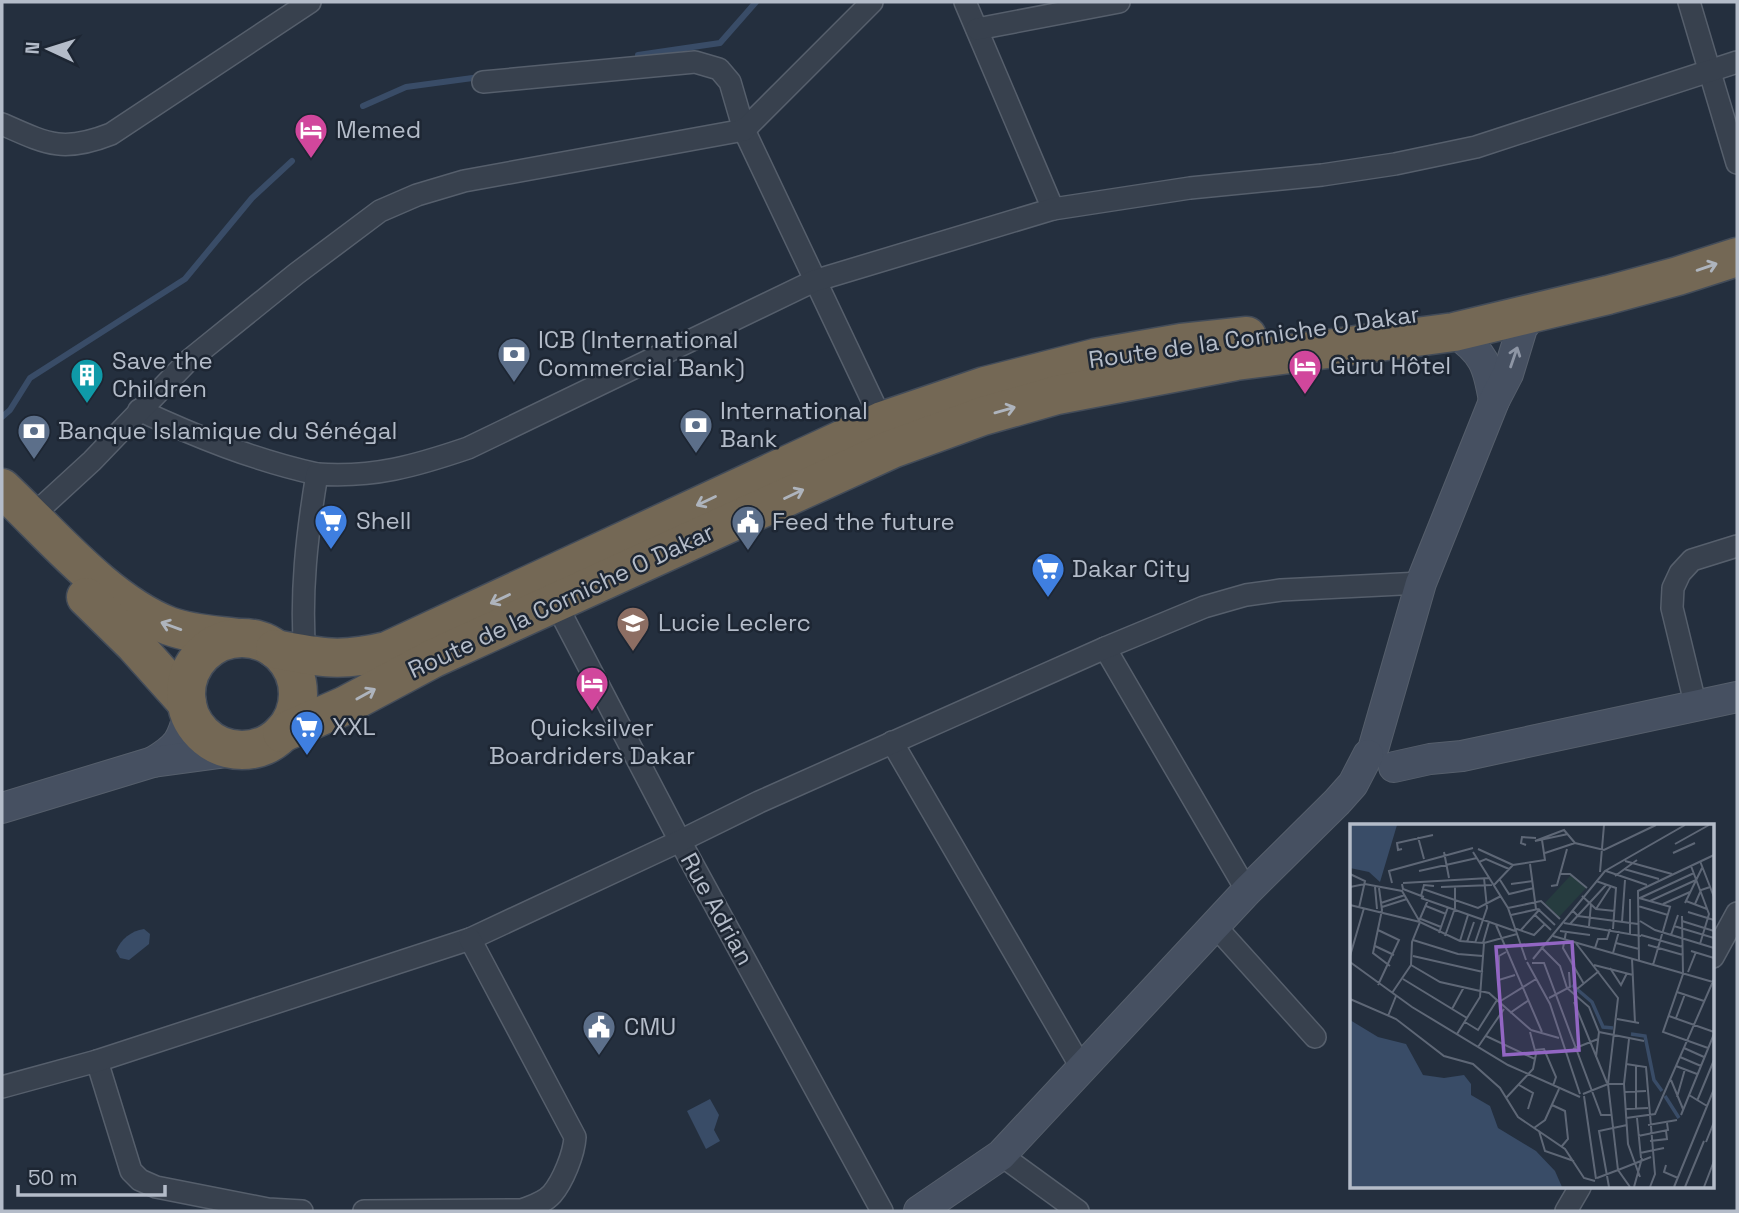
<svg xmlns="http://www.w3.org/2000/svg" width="1739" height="1213" font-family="'Space Grotesk',sans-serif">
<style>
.water{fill:#394c67}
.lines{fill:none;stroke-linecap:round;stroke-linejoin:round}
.stream{stroke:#394c67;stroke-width:6}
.street-casing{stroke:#565f6c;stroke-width:24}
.secondary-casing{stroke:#565f6c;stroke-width:32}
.highway-casing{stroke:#434c59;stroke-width:41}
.street{stroke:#38414e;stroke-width:21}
.secondary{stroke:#465061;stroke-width:30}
.highway{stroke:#746855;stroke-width:38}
.oneway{stroke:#aeb4bd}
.oneway2{stroke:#8e96a5}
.labels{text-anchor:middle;stroke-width:5;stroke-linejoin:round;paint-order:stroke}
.poi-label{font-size:24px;fill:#b4bcc9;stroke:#1d2633;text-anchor:start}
.street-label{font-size:24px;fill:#b4bcc9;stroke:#1d2633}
.inset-river{fill:none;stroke:#394c67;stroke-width:3.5}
.inset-road{fill:none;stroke:#5e6776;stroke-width:2}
.view{fill:#9266c3;fill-opacity:0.15;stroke:#9266c3;stroke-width:3.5}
.inset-edge{fill:none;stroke:#b4bcc9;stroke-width:3.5}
</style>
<rect width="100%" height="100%" fill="#242f3e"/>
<g class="water">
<path d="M144,929L150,934L149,944L129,960L120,958L116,951C121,939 131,931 144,929Z"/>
<path d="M710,1099L719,1115L714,1130L720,1141L706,1149L687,1111Z"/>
</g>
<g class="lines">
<g class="stream">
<path d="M638,55L720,43L756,2"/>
<path d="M363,106L406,87L480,77"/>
<path d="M2,417L10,410L30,378L185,279L252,198L292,161"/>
</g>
<defs>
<g id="street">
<path d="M965,2L1053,209"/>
<path d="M1689,2L1737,163"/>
<path d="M977,29L1119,2"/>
<path d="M483,82L695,62L719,69L730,82L744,130L882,421"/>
<path d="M2,124C47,144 63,153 111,134L310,2"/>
<path d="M139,410C197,437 254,460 317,474"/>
<path d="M32,516L92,461L187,362L296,274L380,211L417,195L464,181L744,130L872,2"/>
<path d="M556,604L680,841L882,1211"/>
<path d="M1105,648L1247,891"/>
<path d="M305,655C300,594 307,534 317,474C374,478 415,466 468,448L814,281L1053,209L1190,188L1322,175L1395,164L1476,147L1737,62"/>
<path d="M1696,707L1672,608L1673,588L1680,573L1692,560L1737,546"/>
<path d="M892,742L1081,1067"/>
<path d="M1216,927L1315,1037"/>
<path d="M1713,957L1737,913"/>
<path d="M97,1061L131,1171L140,1180L156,1187L268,1209L302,1211"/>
<path d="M2,1087L97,1061L470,939L680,841L759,802L1105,648L1204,607L1246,595L1281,590L1421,583"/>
<path d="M1001,1155L1078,1211"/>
<path d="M364,1211L522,1210C532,1206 544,1203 552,1194C563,1181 574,1154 575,1137L470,939"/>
<path d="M1566,1211L1580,1187"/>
</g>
<g id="secondary">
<path d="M1454,332C1484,353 1488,365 1494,401"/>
<path d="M1374,746L1421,583L1494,401L1508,374L1522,328L1533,313"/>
<path d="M153,762C178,747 182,741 189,712"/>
<path d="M1394,767L1430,759L1462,756L1737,697"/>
<path d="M2,808L153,762L242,750"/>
<path d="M919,1211L1001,1155L1247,891L1337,802L1353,784L1368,755"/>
</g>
<g id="highway">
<path d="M2,488C50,533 107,602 169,626C191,634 215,635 238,638"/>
<path d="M86,597L135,645L187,703"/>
<circle cx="242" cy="694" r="56"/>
<path d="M275,649C321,658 341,662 387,651L882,421L985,386L1095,358L1181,343L1247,336"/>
<path d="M282,733L344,706L434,658L892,449L983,416L1057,395L1236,361L1454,332L1608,295L1678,276L1737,257"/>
</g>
</defs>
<use href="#street" class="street-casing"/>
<use href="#secondary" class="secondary-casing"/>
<use href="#highway" class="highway-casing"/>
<use href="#street" class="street"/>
<use href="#secondary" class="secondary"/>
<use href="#highway" class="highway"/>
</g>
<defs><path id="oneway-shaft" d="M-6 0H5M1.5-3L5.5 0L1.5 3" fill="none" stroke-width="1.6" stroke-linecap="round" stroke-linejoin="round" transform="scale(1.75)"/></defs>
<g class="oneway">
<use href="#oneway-shaft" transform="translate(1707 267) rotate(-19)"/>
<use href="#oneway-shaft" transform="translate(1005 410) rotate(-16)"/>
<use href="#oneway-shaft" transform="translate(794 494) rotate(-25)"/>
<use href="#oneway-shaft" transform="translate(706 501) rotate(155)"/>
<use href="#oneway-shaft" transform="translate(500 599) rotate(155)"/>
<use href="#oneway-shaft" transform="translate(171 626) rotate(-160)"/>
<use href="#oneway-shaft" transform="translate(366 694) rotate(-29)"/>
</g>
<use class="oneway2" href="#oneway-shaft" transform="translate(1514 357) rotate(-71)"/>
<defs>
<symbol id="hotel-pin" viewBox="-11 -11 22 30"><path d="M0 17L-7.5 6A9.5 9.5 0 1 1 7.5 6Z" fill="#d1479c" stroke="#1d2633"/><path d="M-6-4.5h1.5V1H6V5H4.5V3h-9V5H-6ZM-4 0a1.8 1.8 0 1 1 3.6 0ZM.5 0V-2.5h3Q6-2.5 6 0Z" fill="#fff"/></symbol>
<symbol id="bank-pin" viewBox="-11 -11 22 30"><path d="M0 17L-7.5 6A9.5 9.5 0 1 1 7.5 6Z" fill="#5c6f8a" stroke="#1d2633"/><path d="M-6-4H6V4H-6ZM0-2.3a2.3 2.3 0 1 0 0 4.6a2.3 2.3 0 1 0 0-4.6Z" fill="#fff"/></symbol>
<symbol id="building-pin" viewBox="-11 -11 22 30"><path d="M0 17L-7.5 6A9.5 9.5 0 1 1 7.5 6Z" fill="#0f9aa8" stroke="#1d2633"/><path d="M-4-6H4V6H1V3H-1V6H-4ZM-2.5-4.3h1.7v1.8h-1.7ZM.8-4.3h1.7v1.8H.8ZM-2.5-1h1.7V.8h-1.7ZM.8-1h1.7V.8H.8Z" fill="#fff"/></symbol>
<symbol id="supermarket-pin" viewBox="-11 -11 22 30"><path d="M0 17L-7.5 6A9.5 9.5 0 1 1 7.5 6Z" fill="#3f7fe0" stroke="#1d2633"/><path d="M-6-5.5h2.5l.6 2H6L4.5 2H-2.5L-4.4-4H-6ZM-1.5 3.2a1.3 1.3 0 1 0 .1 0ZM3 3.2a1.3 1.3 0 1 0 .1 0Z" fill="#fff"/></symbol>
<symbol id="civic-pin" viewBox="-11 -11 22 30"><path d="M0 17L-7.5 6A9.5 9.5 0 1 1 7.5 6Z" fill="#5c6f8a" stroke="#1d2633"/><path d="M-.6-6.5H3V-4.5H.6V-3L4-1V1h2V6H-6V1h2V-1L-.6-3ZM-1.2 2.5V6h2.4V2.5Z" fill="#fff"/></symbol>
<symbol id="school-pin" viewBox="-11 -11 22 30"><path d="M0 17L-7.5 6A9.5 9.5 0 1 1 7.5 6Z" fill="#8d6e63" stroke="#1d2633"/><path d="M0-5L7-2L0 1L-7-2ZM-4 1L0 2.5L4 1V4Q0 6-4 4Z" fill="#fff"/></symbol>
</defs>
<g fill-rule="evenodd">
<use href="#hotel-pin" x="292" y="111" width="38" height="52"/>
<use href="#bank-pin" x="495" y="335" width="38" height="52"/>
<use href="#hotel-pin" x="1286" y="347" width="38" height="52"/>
<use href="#building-pin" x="68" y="356" width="38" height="52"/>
<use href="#bank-pin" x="677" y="406" width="38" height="52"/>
<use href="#bank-pin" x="15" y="412" width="38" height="52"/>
<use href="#supermarket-pin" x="312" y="502" width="38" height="52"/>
<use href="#civic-pin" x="729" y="503" width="38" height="52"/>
<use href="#supermarket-pin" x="1029" y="550" width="38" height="52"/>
<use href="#school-pin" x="614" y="604" width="38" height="52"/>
<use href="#hotel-pin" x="573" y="664" width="38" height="52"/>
<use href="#supermarket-pin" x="288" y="708" width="38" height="52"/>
<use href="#civic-pin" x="580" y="1008" width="38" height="52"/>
</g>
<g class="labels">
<g class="poi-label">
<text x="336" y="138">Memed</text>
<text x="538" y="348">ICB (International<tspan x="538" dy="28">Commercial Bank)</tspan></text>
<text x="112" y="369">Save the<tspan x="112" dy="28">Children</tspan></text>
<text x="1330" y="374">Gùru Hôtel</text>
<text x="720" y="419">International<tspan x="720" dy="28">Bank</tspan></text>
<text x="58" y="439">Banque Islamique du Sénégal</text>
<text x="356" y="529">Shell</text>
<text x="772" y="530">Feed the future</text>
<text x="1072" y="577">Dakar City</text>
<text x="658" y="631">Lucie Leclerc</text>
<text x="332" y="735">XXL</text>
<text x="592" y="736" text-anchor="middle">Quicksilver<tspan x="592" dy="28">Boardriders Dakar</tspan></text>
<text x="624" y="1035">CMU</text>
</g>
<g class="street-label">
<text transform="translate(1254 337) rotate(-8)" y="8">Route de la Corniche O Dakar</text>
<text transform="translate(561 601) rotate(-25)" y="8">Route de la Corniche O Dakar</text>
<text transform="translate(717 909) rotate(61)" y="8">Rue Adrian</text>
</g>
</g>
<g transform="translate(1350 824)">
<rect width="364" height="364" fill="#242f3e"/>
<path d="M221,51L236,64L209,93L195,79Z" fill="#263c3f"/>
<path d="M0,1H47L30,58L19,48L0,44ZM0,196L28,213L56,220L73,251L94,254L114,251L121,260V271L140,282L148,304L186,327L205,347L212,363H0Z" fill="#394c67"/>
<path class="inset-river" d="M222,161L242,178L253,203L263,204M281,210L295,212L304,256L312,267M315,272L329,294"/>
<path class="inset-road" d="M218,10L185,17L214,6L225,19L254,26L306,1M68,13L74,35M325,20L359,1M176,21L171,19L172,13L186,14M52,25L48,26L47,19L83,11M128,25L163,41M94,28L99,54M123,28L158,84L176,136M195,29L225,19M323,29L345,19M275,37L322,50M350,37L364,73M129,38L136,35L159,45M180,40L186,85M341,42L359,90L350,120M274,45L309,55M69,47L127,34M256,47L297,61M250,48L254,1M0,50L15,57L9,84M210,50H220L237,64M265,52L287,36M150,56L159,70L184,64M246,57L266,64L263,105M42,59L39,47L123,24M53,59L139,54M52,60L53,65L74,73M161,60L183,57M144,61L163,41L195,36L192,16M201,62L207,61L217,25M0,63L15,60L52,67L70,98L62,118L61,141L42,169M25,63L27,85M91,63L142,61M29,64L32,86L23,129L40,142M73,65L128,84L151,72M71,72L74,61L84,62M232,72L246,85L265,87M71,74L165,107M289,74L321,83M290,74L344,49M300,77L346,56M336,77L357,85M31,79L55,71M335,79L352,44M313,80L340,68M345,80L351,66L360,63M0,81L70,98L110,117L134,119L167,110M76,82L96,90M288,82L318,91M32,83L57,75M158,84L191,77L210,95M246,85L261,62M222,86L228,92L288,100M338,88L364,96M161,91L188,85L205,101M185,91L201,106M332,92L333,150L313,208L358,224M71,95L91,103M69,97L78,76M290,97L305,106L364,124M332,97L364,107M272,98L275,56M214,99L291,112M220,100L256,61M146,101L192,208M239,102L241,80M324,102L364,114M164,104L184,111L195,100M170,107L190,85M210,107L240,111M216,108L213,124L234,160M89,109L98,83M280,110V75M291,111L333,123M321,111L328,91M95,112L105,84V63M203,112L363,158M63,116L108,130L133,132M110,117L118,91M117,118L124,98M225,118L268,174L258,260L268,346L247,354M125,119L137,84L134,54M133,119L139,98M266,119L289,125M298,121L333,131M25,122L44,131M191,123L210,142L217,164L239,183L249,208L246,233M245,124L248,115H257L260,105M341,127L364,134M156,128L149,132V156L165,151M263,129L269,107M0,132L14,84M63,132L133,148M183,135L255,47L335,1M282,135L285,199M289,137L288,67L364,31M0,138L62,183L158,241L230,273M177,138L200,180L230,270M182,139H194L251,291H261M61,141L90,158L139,169L181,206M244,141L283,151M303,141L320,83M260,144L271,161L277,149M338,148L346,128M53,155L117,194M28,161L49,116L28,106M227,165L249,147M327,168L354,177M199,174L220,163L219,148M0,175L46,195L94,232L123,240L150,264L168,293L215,325L234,354L245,357M149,178L186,155M224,178L257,259M102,185L114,163M160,189L179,176M38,192L46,172M319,192L364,208M326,194L335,170M267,195L289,199M115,198L128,206L147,176M181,206L209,214M249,208L294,217M107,210L130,173L134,119M136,212L185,235M279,215L274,260L278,320L290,353M128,223L154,185M334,224L354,233M223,225L248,215M185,226L194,225L206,253L203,262M330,233L351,242M276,240L296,243L305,350L300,363M286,241V285M326,242L347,250M321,256L333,285M169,261L183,269L178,285M275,268L296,267M233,270L258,260H274M339,271L357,282M234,272L246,355M327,273L335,245M156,274L183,245L186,230L180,208M347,277L364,236M202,281L215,287L218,315L212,322M276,285L298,284M331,291L364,210M276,294L305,290L364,155M287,294L291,334M298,301L327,296M184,304L195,296L209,265M189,307L195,327L224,337M288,312L318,306L317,299M300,317L317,315L316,307M356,318L364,298M290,329L314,324M316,341L314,348L328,354M259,363L249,307L277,301M280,363L268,346L301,333M284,363L292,334M324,363L364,265M335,363L354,317M354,363L364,337"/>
<path class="view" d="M222,118L229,226L154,231L146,123Z"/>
<rect width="364" height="364" class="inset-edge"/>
</g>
<rect width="1739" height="1213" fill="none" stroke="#b4bcc9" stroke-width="7"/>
<g transform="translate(49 49) rotate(274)" stroke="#1d2633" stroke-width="5" paint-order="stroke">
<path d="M0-5L12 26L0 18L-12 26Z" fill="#b4bcc9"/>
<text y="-10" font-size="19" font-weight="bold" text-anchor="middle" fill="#b4bcc9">N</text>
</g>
<path d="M18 1185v10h147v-10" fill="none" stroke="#b4bcc9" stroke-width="3.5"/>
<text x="28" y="1185" font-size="21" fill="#b4bcc9" stroke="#1d2633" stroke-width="5" paint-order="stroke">50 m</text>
</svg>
